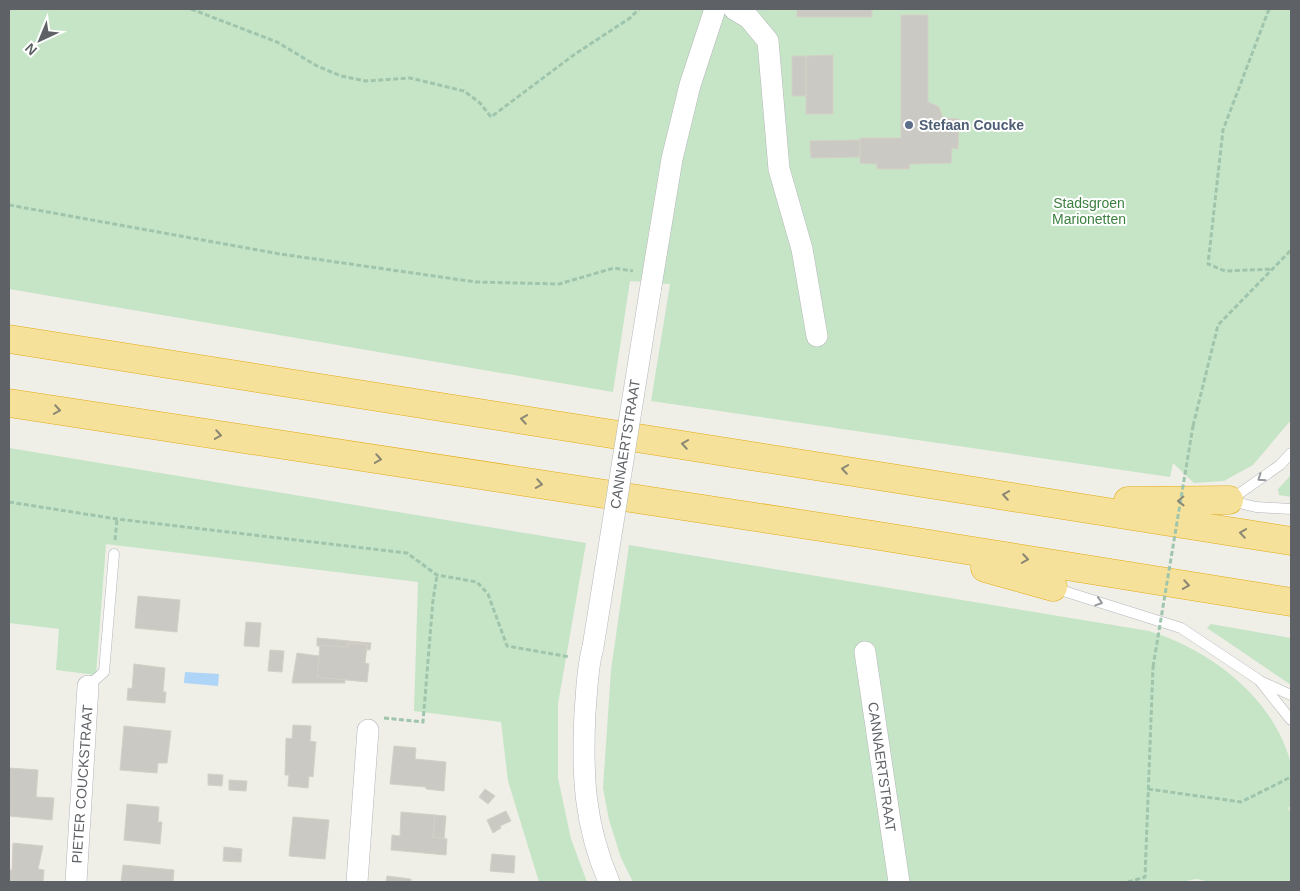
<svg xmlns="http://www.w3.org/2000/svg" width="1300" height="891" font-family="Arial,sans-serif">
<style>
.green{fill:#c6e5c7}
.water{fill:#aed5f8}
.building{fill:#cbc9c4;stroke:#d4d0c6}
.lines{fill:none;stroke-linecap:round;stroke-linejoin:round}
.lane-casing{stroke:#b4b7ba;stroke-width:11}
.street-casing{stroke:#b4b7ba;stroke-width:22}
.highway-casing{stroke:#e4ab13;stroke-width:29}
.path{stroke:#9fc5ac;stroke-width:3;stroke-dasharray:5 2.5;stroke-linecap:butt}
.lane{stroke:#fff;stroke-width:10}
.street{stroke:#fff;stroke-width:21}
.highway{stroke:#f5e199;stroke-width:28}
.street-bridge-casing{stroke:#b4b7ba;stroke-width:22;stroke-linecap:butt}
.path-bridge{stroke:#9fc5ac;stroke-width:3;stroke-dasharray:5 2.5;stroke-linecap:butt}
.street-bridge{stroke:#fff;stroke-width:21}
.oneway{stroke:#8b8875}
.oneway2{stroke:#96999c}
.service-dot{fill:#5c6f8a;stroke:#fff;stroke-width:2}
.labels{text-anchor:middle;stroke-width:4;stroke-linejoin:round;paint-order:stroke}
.service-label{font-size:14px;font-weight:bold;fill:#4e5e75;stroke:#fff;text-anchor:start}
.park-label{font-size:14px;fill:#3c8041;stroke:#fff}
.street-label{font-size:14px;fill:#5e6266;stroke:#fff}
</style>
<rect width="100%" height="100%" fill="#efeee7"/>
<g class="green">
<path d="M9,9H1291V420L1253,465L1224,481L1194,483L1173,463L1170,477L651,401L670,284L630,281L613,392L9,289Z"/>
<path d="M9,448L586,543L558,704V778L571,839L587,882H539L508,781L501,722L414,711L418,582L106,544L96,675L56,670L59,629L9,623Z"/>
<path d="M1291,475V497L1279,495L1278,489Z"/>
<path d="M629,545L1149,631C1211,650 1274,698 1291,764C1294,776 1291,793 1291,806L1288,808L1291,813V882H1210L1197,879L1180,882H633L621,858L609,820L603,788L611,670Z"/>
<path d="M1211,624L1291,638V685L1207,628Z"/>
</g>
<path class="water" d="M185,672L219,674L218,686L184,683Z"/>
<g class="building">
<rect x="797" y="9" width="75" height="8"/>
<path d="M901,15H928V102L939,107L943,118L959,119L958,149L952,148L951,163L910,164L909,169H877V164L860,163V138H901Z"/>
<path d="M833,55V114H806V56Z"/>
<rect x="792" y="56" width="14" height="40"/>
<path d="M860,140V157L811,158L810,141Z"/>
<path d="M138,596L180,600L177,632L135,628Z"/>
<path d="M246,622L261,623L259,647L244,646Z"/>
<path d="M317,638L371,643L370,650H367V645L348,643V647L317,646Z"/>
<path d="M348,643L367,645L365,663L369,664L367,682L317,677L320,645L348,647Z"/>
<path d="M270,650L284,651L282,672L268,671Z"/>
<path d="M297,653L319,656L317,677L345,680V683H292Z"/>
<path d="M134,664L165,668L163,692H166L165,703L127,700L128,688L132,689Z"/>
<path d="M293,725L311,726L310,741L316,742L313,777L309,776L308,788L288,786L289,775H285L286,738L292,739Z"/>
<path d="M124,726L171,731L167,763H158L157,773L120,770Z"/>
<path d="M394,746L416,748L415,759L446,762L444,791L426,789V787L390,784Z"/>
<path d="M9,768L38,770L36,797L54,798L52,820L9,816Z"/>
<path d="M208,774L223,775L222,786L208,785Z"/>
<path d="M229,780L247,781L246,791L229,790Z"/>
<path d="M485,789L495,796L488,804L479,797Z"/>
<path d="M127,804L159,807L158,822H162L160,844L124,840Z"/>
<path d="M506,811L511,821L500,826L501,828L493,833L487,820Z"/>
<path d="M401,812L435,815L433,837L447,839L446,855L391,850L392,835L400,836Z"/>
<path d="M435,815L446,816L444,839L433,837Z"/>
<path d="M293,817L329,820L325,859L289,856Z"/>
<path d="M13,843L43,846L38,869L44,870L43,882H9V870H12Z"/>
<path d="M224,847L242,849L241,862L223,861Z"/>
<path d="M492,854L515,856L514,873L490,871Z"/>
<path d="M123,865L174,870L173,882H121Z"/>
<path d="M387,876L411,879V882H386Z"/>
</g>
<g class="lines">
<defs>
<g id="lane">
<path d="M1230,500L1280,465L1291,453"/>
<path d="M1231,501L1256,507L1291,509"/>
<path d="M1054,588L1181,628L1259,680L1291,720"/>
<path d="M1262,682L1291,695"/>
<path d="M88,686L104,672L114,554"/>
</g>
<g id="street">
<path d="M734,9L749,18L768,41L779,169L802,249L817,336"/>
<path d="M650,292L672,159L690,85L715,9"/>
<path d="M593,647C587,668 587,690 585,712C582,774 584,824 609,882"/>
<path d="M865,652L899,882"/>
<path d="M76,882L88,686"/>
<path d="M357,882L368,730"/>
</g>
<g id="highway">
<path d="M9,339L1291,541"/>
<path d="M9,403L873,535L1291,602"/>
<path d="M1128,501L1229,500"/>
<path d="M985,568L1053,587"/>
</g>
</defs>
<use href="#lane" class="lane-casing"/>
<use href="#street" class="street-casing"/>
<use href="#highway" class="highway-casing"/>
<g class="path">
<path d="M191,9L277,42L317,66L341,76L366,81L410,78L464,91L480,103L491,117L575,54L630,18L639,9"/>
<path d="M1269,9L1223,130L1208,264L1225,271L1273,269"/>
<path d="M9,205L280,254L476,282L559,284L614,268L633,271"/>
<path d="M1193,426L1218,325L1291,250"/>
<path d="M9,502L117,519L407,553L437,575L477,582L488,594L507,646L570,657"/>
<path d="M115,540L117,519"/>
<path d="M384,718L423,722L433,600L437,575"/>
<path d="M1148,789L1241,802L1291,777"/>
<path d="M1128,882L1145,877L1153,667"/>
</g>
<use href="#lane" class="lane"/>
<use href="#street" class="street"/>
<use href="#highway" class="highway"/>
<defs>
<path id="street-bridge" d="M593,647L650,292"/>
</defs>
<use href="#street-bridge" class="street-bridge-casing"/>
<path class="path-bridge" d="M1153,667L1193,426"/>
<use href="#street-bridge" class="street-bridge"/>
</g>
<defs><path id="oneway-chevron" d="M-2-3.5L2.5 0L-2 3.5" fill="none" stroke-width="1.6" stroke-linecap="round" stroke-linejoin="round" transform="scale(1.25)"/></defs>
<g class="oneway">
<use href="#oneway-chevron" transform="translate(57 410) rotate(9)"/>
<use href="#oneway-chevron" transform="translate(524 419) rotate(-171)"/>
<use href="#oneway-chevron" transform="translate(218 435) rotate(9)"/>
<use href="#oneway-chevron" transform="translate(685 444) rotate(-171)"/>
<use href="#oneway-chevron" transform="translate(378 459) rotate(9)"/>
<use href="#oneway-chevron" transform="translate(845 469) rotate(-171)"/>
<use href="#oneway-chevron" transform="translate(539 484) rotate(9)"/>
<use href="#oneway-chevron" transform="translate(1006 495) rotate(-171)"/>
<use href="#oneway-chevron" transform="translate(1181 501) rotate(179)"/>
<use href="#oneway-chevron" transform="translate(1243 533) rotate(-171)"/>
<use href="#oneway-chevron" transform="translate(1025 559) rotate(9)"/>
<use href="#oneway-chevron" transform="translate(1186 585) rotate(9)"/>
</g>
<g class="oneway2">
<use href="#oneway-chevron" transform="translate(1261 478) rotate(145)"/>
<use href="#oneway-chevron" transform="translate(1099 602) rotate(18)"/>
</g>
<circle class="service-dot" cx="909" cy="125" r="5"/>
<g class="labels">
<g class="service-label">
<text x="919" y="130">Stefaan Coucke</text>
</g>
<g class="park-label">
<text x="1089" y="208">Stadsgroen<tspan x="1089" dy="16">Marionetten</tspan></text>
</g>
<g class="street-label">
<text transform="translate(625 444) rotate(-81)" y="5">CANNAERTSTRAAT</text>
<text transform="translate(882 767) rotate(82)" y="5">CANNAERTSTRAAT</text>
<text transform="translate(82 784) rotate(-86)" y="5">PIETER COUCKSTRAAT</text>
</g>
</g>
<rect width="1300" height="891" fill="none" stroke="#5e6266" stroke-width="20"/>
<g transform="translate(40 40) rotate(224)" stroke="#ffffff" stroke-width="4" paint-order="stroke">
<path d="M0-4L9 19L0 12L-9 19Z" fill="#5e6266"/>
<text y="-8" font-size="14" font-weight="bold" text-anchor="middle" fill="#5e6266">N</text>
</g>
</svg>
